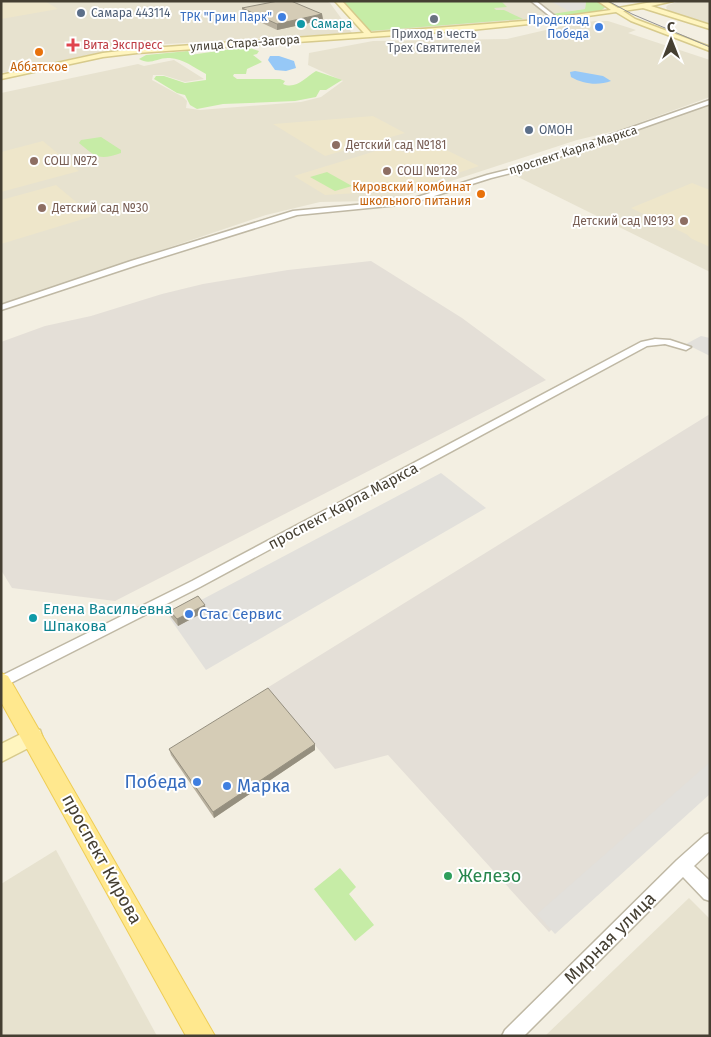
<svg xmlns="http://www.w3.org/2000/svg" width="711" height="1037" font-family="'Fira Sans',sans-serif">
<style>
.residential{fill:#e7e2cf}
.industrial{fill:#e4dfd7}
.education{fill:#eee6ca}
.green{fill:#c6eca6}
.parking{fill:#e2e0db}
.water{fill:#96c8f7}
.lines{fill:none;stroke-linecap:round;stroke-linejoin:round}
.street-casing{stroke:#bfb8a4;stroke-width:3}
.secondary-casing{stroke:#d7ca8c;stroke-width:3}
.primary-casing{stroke:#efcd54;stroke-width:2}
.street{fill:#fff;fill-rule:evenodd}
.secondary{fill:#fff5bf;fill-rule:evenodd}
.primary{fill:#ffe88e;fill-rule:evenodd}
.tram{stroke:#939393;stroke-width:1}
.wall{fill:#b7af9d}
.shaded-wall{fill:#958f7f}
.building{fill:#d5ccb6;stroke:#958f7f}
.service-dot{fill:#5c6f8a;stroke:#fff;stroke-width:2}
.shop-dot{fill:#3f7fe0;stroke:#fff;stroke-width:2}
.worship-dot{fill:#6b7280;stroke:#fff;stroke-width:2}
.culture-dot{fill:#0f9aa8;stroke:#fff;stroke-width:2}
.health-dot{fill:#e0444e;stroke:#fff;stroke-width:2}
.food-dot{fill:#e8710a;stroke:#fff;stroke-width:2}
.education-dot{fill:#8d6e63;stroke:#fff;stroke-width:2}
.leisure-dot{fill:#2e9e5b;stroke:#fff;stroke-width:2}
.labels{text-anchor:middle;stroke-width:4;stroke-linejoin:round;paint-order:stroke}
.far-service-label{font-size:12px;fill:#4e5e75;stroke:#fff;text-anchor:start}
.far-shop-label{font-size:12px;fill:#366cbe;stroke:#fff;text-anchor:end}
.far-culture-label{font-size:12px;fill:#0d838f;stroke:#fff;text-anchor:start}
.far-worship-label{font-size:12px;fill:#5b616d;stroke:#fff}
.far-street-label{font-size:12px;fill:#453f32;stroke:#fff}
.far-health-label{font-size:12px;fill:#be3a42;stroke:#fff;text-anchor:start}
.far-food-label{font-size:12px;fill:#c56008;stroke:#fff}
.far-education-label{font-size:12px;fill:#785e54;stroke:#fff;text-anchor:start}
.street-label{font-size:15px;fill:#453f32;stroke:#fff}
.culture-label{font-size:15px;fill:#0d838f;stroke:#fff;text-anchor:start}
.shop-label{font-size:15px;fill:#366cbe;stroke:#fff;text-anchor:start}
.near-shop-label{font-size:18px;fill:#366cbe;stroke:#fff;text-anchor:end}
.near-street-label{font-size:18px;fill:#453f32;stroke:#fff}
.near-leisure-label{font-size:18px;fill:#27864d;stroke:#fff;text-anchor:start}
</style>
<rect width="100%" height="100%" fill="#f3efe2"/>
<g class="residential">
<path d="M1,1H326L330,3L352,33L132,46L1,73Z"/>
<path d="M345,1H599L605,7L604,9L517,21L373,33L357,11Z"/>
<path d="M680,1H710V24L680,15L668,11L666,7L668,5Z"/>
<path d="M595,21H608L636,30L628,33L710,60V97L619,130L577,140L408,195L371,201L320,202L266,215L1,304V93L138,64L144,66L174,60L204,79L185,82L163,75H153L152,80L183,97L187,101L186,108L200,110L301,102L321,97L343,81L308,65L309,53L373,41L507,39L563,26Z"/>
<path d="M710,104V272L514,175Z"/>
<path d="M56,850L157,1036H1V884Z"/>
<path d="M689,898L710,919V1036H545Z"/>
</g>
<g class="industrial">
<path d="M371,261L462,318L546,380L115,601L12,588L1,570V342L45,326L91,316L162,294L203,284L288,270Z"/>
<path d="M710,414V786L549,932L388,755L335,769L267,688Z"/>
</g>
<g class="education">
<path d="M1,1H45L58,9L1,19Z"/>
<path d="M373,116L405,133L325,156L273,124Z"/>
<path d="M43,141L79,171L1,192V152Z"/>
<path d="M432,143L479,166L406,190L325,195L294,176L392,146L403,152Z"/>
<path d="M692,183L710,190V247L692,239L686,234L631,208Z"/>
<path d="M56,185L93,216L1,244V200Z"/>
</g>
<g class="green">
<path d="M394,1H501L507,7L494,8L496,10H504L523,19L370,31L342,2Z"/>
<path d="M586,1H598L605,7L601,11C588,13 564,22 552,14L585,9Z"/>
<path d="M246,47L259,51L257,54L253,55L262,62L247,69L246,74H234L233,76L237,79H280L285,81L283,84C296,90 306,77 316,71L342,80L326,90H320L316,97L295,101L223,104L197,109L190,105L185,95L177,93L154,79L156,76H164L185,83L206,80V74C193,67 184,59 170,58C157,57 151,66 139,59L146,55L188,51L190,55Z"/>
<path d="M101,137L121,150V153C99,161 96,157 79,143L81,140Z"/>
<path d="M327,172L352,186L335,191L310,177Z"/>
<path d="M340,868L356,887L349,894L374,925L355,941L314,889Z"/>
</g>
<g class="parking">
<path d="M586,1L585,9L569,11L552,2Z"/>
<path d="M701,336L710,338V356L686,344Z"/>
<path d="M441,473L486,508L206,670L169,617Z"/>
<path d="M710,762V794L555,934L537,914Z"/>
</g>
<g class="water">
<path d="M270,56H279L294,61L296,68L286,71L275,70L268,60Z"/>
<path d="M575,71L603,76L611,81C598,86 583,84 571,77L570,72Z"/>
</g>
<g class="lines">
<defs>
<g id="street">
<path d="M531,1H536L560,20L556,21Z"/>
<path d="M710,100V104L519,171L491,178L409,204L297,215L137,265L1,310V305L131,261L293,211L408,200L487,175L515,168Z"/>
<path d="M655,339L670,340L691,347L686,350L665,344L647,346L200,587L1,688V676L192,581L641,342Z"/>
<path d="M710,833V851L694,866L710,881V901L704,899L683,877L524,1036H502L505,1030L677,860L705,835Z"/>
</g>
<g id="secondary">
<path d="M335,1H342L371,33L538,20L611,10L598,1H606L618,8L658,1H673L651,6L710,25V29L643,8L623,11L635,19L710,47V51L631,21L616,12L538,23L471,30L137,53L103,57L1,79V75L103,53L137,49L364,33Z"/>
<path d="M33,728L40,730L42,736L40,742L1,762V744Z"/>
</g>
<path id="primary" d="M1,673L8,676L215,1036H186L1,702Z"/>
</defs>
<use href="#street" class="street-casing"/>
<use href="#secondary" class="secondary-casing"/>
<use href="#primary" class="primary-casing"/>
<use href="#street" class="street"/>
<use href="#secondary" class="secondary"/>
<use href="#primary" class="primary"/>
<path class="tram" d="M608,1L632,14L710,47"/>
</g>
<g class="wall">
<path d="M242,8L322,14L323,20L277,30L243,14Z"/>
<path d="M170,611H206L178,626L171,617Z"/>
<path d="M315,744V750L214,818L171,755L169,749Z"/>
</g>
<g class="shaded-wall">
<path d="M322,14L323,20L277,30V24Z"/>
<path d="M205,605L206,611L178,626L177,619Z"/>
<path d="M315,744V750L214,818L213,812Z"/>
</g>
<g class="building">
<path d="M278,1H291L322,14L277,24L242,8Z"/>
<path d="M198,596L205,605L177,619L170,611Z"/>
<path d="M268,688L315,744L213,812L169,749Z"/>
</g>
<g class="service-dot">
<circle cx="81" cy="13" r="5"/>
<circle cx="529" cy="130" r="5"/>
</g>
<g class="shop-dot">
<circle cx="282" cy="17" r="5"/>
<circle cx="599" cy="27" r="5"/>
<circle cx="189" cy="614" r="5"/>
<circle cx="197" cy="782" r="5"/>
<circle cx="227" cy="786" r="5"/>
</g>
<circle class="worship-dot" cx="434" cy="19" r="5"/>
<g class="culture-dot">
<circle cx="301" cy="24" r="5"/>
<circle cx="33" cy="618" r="5"/>
</g>
<path class="health-dot" d="M70.5 37.5h5v5h5v5h-5v5h-5v-5h-5v-5h5z"/>
<g class="food-dot">
<circle cx="39" cy="52" r="5"/>
<circle cx="481" cy="194" r="5"/>
</g>
<g class="education-dot">
<circle cx="336" cy="145" r="5"/>
<circle cx="34" cy="161" r="5"/>
<circle cx="387" cy="171" r="5"/>
<circle cx="42" cy="208" r="5"/>
<circle cx="684" cy="221" r="5"/>
</g>
<circle class="leisure-dot" cx="448" cy="876" r="5"/>
<g class="labels">
<g class="far-service-label">
<text x="91" y="17">Самара 443114</text>
<text x="539" y="134">ОМОН</text>
</g>
<g class="far-shop-label">
<text x="272" y="21">ТРК "Грин Парк"</text>
<text x="589" y="24">Продсклад<tspan x="589" dy="14">Победа</tspan></text>
</g>
<g class="far-culture-label">
<text x="311" y="28">Самара</text>
</g>
<g class="far-worship-label">
<text x="434" y="38">Приход в честь<tspan x="434" dy="14">Трех Святителей</tspan></text>
</g>
<g class="far-street-label">
<text transform="translate(245 43) rotate(-4)" y="4">улица Стара-Загора</text>
<text transform="translate(573 150) rotate(-18)" y="4">проспект Карла Маркса</text>
</g>
<g class="far-health-label">
<text x="83" y="49">Вита Экспресс</text>
</g>
<g class="far-food-label">
<text x="39" y="71">Аббатское</text>
<text x="471" y="191" text-anchor="end">Кировский комбинат<tspan x="471" dy="14">школьного питания</tspan></text>
</g>
<g class="far-education-label">
<text x="346" y="149">Детский сад №181</text>
<text x="44" y="165">СОШ №72</text>
<text x="397" y="175">СОШ №128</text>
<text x="52" y="212">Детский сад №30</text>
<text x="674" y="225" text-anchor="end">Детский сад №193</text>
</g>
<g class="street-label">
<text transform="translate(343 506) rotate(-28)" y="5">проспект Карла Маркса</text>
</g>
<g class="culture-label">
<text x="43" y="614">Елена Васильевна<tspan x="43" dy="17">Шпакова</tspan></text>
</g>
<g class="shop-label">
<text x="199" y="619">Стас Сервис</text>
</g>
<g class="near-shop-label">
<text x="187" y="788">Победа</text>
<text x="237" y="792" text-anchor="start">Марка</text>
</g>
<g class="near-street-label">
<text transform="translate(102 859) rotate(61)" y="6">проспект Кирова</text>
<text transform="translate(610 938) rotate(-45)" y="6">Мирная улица</text>
</g>
<g class="near-leisure-label">
<text x="458" y="882">Железо</text>
</g>
</g>
<rect width="711" height="1037" fill="none" stroke="#453f32" stroke-width="5"/>
<g transform="translate(671 40)" stroke="#ffffff" stroke-width="4" paint-order="stroke">
<path d="M0-4L9 19L0 12L-9 19Z" fill="#453f32"/>
<text y="-8" font-size="14" font-weight="bold" text-anchor="middle" fill="#453f32">С</text>
</g>
</svg>
